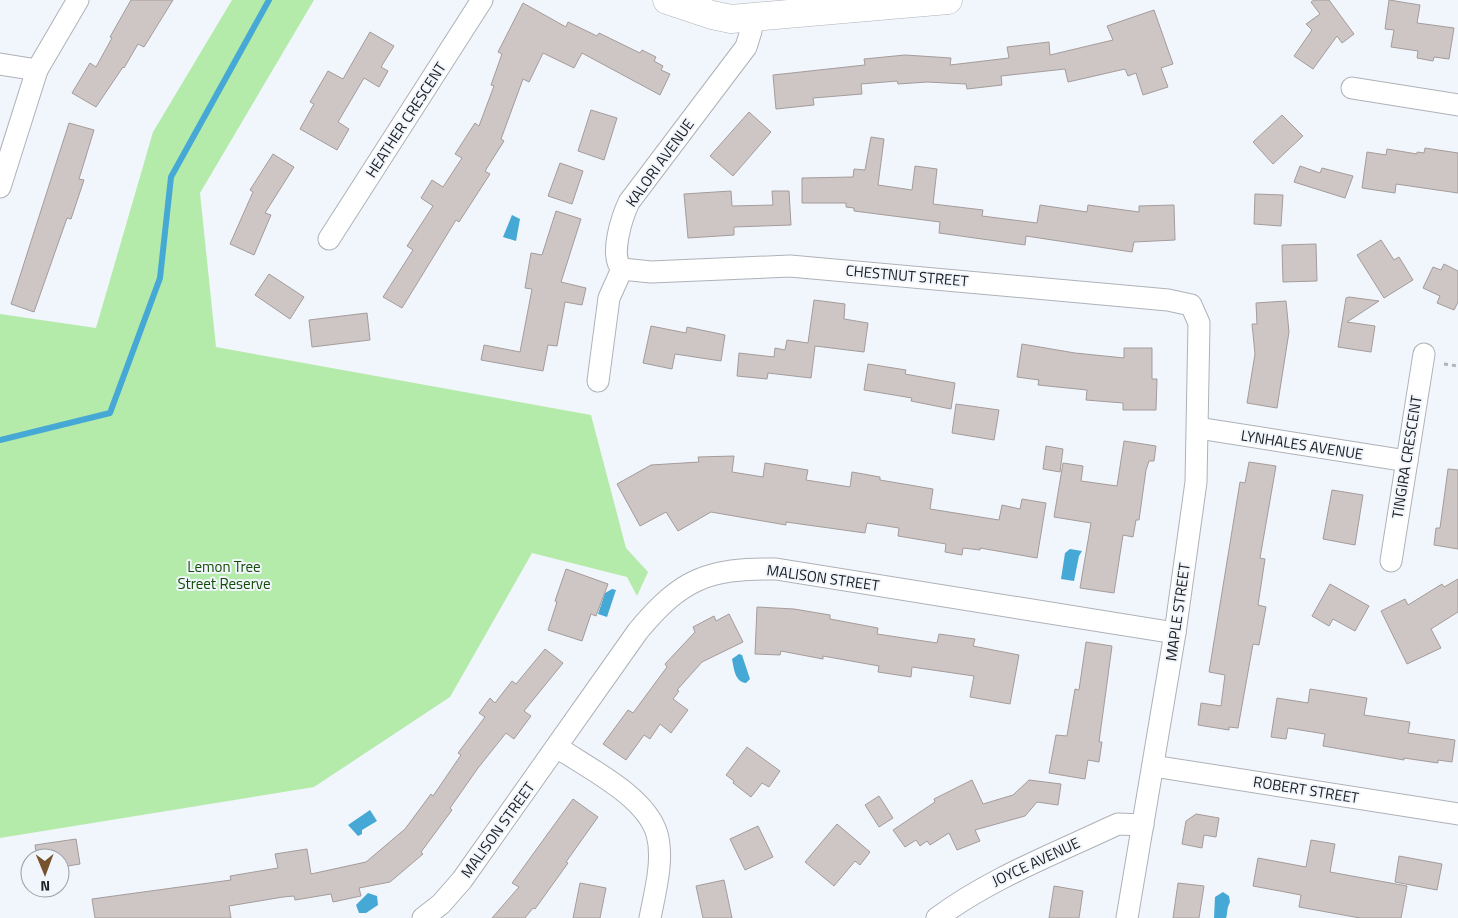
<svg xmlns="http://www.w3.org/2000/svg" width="1458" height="918" font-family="'Titillium Web',sans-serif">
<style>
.green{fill:#b5ebaa}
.water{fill:#46a9d5}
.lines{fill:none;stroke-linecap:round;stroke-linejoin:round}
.stream{stroke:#46a9d5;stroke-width:6}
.building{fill:#cec6c5;stroke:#a49c9b}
.street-casing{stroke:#aeb2b8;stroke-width:23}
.secondary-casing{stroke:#aeb2b8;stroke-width:29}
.path{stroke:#b0b4b9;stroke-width:3;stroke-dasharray:4 4;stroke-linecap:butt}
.street{stroke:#fff;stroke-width:21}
.secondary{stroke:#fff;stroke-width:28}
.labels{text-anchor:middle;stroke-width:4;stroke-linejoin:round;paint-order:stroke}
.street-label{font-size:15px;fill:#1b1d1f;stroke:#f1f5fc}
.park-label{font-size:15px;fill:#144c06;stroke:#f1f5fc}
</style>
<rect width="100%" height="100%" fill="#f1f5fc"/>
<path class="green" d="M232,0H314L200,193L216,347L591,415L626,548L648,572L637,596L627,577L532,553L450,697L314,787L0,838V314L96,328L153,132Z"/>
<g class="water">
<path d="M512,215L520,219L516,241L503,237Z"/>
<path d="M1070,549L1082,551L1079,556L1074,581L1061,579L1065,553Z"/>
<path d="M612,589L616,590L607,617L598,614L605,593Z"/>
<path d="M739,654L742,655L750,679L746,683C735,682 734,669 732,659Z"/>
<path d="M370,810L377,821L362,830V834L358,836L348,825Z"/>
<path d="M1223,892L1229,896L1230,902C1226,910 1228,913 1226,918H1214L1215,897Z"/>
<path d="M368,893L377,896L378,905L366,913H359L356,905Z"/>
</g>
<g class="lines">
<path class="stream" d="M0,440L110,413L160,278L171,177L269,0"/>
</g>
<g class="building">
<path d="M131,0H173L144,47L138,44L124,68L123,67L96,107L72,93L90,63L96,67L112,38L110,37Z"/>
<path d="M1314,0H1329L1354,34L1342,43L1337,36L1313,69L1294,56L1312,30L1306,24L1320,14L1311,2Z"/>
<path d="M1389,0L1420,5L1417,23L1454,28L1449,59L1434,57L1433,61L1417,58L1418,51L1391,47L1394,30L1385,29Z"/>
<path d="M523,3L566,27L568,22L597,36L599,33L640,53L642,50L656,57L654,61L663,66L661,70L670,74L660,95L582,53L574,68L543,53L529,82L523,79L501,139L504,141L485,171L490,174L459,222L456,220L402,308L383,297L413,250L407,246L433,206L421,198L432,180L443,187L462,158L455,154L475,123L479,126L494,86L491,85L502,54L498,52Z"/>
<path d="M1154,10L1173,64L1161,68L1168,87L1143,95L1136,73L1128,76L1125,69L1068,82L1065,69L1001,76L1002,85L967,89L966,84L927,82L898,84L897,81L861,84L862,94L813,98L814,105L776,109L773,75L865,65L864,59L905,55L951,58L950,65L1009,58L1007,47L1049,42L1050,55L1113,40L1107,26Z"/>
<path d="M370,32L394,46L381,67L388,71L379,87L364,78L338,122L349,129L337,150L300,129L314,104L310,102L328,71L343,79Z"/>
<path d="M591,110L617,118L604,160L578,151Z"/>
<path d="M749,112L771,132L733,176L710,156Z"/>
<path d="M1282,115L1303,136L1273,164L1253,142Z"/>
<path d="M69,123L94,130L79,179L84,180L71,219L67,218L34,312L11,304Z"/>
<path d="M871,137L884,139L878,185L912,190L915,166L937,169L933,204L983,210L982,216L1037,223L1040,205L1087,212L1088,205L1139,212V206L1174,205L1175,240L1134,242L1132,252L1026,236L1025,245L939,233L940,222L854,211V208L846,207V203H802V178L853,177L854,169L865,170Z"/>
<path d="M1425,148L1458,153V193L1396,184L1395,193L1362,188L1367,152L1386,155L1387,149L1417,154V152L1424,153Z"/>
<path d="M273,154L294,167L265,213L271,215L254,255L230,244L253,192L250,190Z"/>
<path d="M560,163L583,171L572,204L548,196Z"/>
<path d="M1300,166L1320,173L1322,168L1353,176L1345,198L1294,182Z"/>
<path d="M731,191L732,206L773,205L772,191H789L791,225L734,227V235L688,238L684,194Z"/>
<path d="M1255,194L1283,195L1281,226L1254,224Z"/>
<path d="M556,211L581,219L561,282L586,288L582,305L565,302L557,346L548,345L543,371L481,360L484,345L520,352L532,289L525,288L531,253L542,255Z"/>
<path d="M1381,240L1394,260L1399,257L1413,280L1384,298L1357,255Z"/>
<path d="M1316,244L1317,281L1283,282L1282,245Z"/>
<path d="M1444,264L1458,271V302L1454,310L1437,303L1440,296L1423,288L1433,267L1441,270Z"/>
<path d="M269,274L304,297L290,319L255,295Z"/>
<path d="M1349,297L1379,301L1347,322L1375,326L1371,352L1338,347L1346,298Z"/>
<path d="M814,300L845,304L844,319L868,323L864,352L815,346L811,378L768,373L767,379L737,376L739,353L774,357L775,348L785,350L787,340L808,343Z"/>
<path d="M1286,301L1289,332L1277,408L1247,403L1255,354L1252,324H1257L1256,303Z"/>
<path d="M367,313L370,340L312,347L309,320Z"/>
<path d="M651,326L686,333L687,327L725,335L721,361L675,354L672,369L643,363Z"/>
<path d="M1022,344L1075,353L1124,358V348H1152V379H1157L1156,410H1123V403L1086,400L1087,390L1038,385L1039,380L1017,377Z"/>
<path d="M868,364L906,370L905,374L955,383L951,409L911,401L912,398L864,390Z"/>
<path d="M956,404L999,410L994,440L952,433Z"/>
<path d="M1124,441L1156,446L1154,461H1149L1146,470L1139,520H1136L1133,537L1123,535L1114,593L1080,588L1091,523L1054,517L1063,463L1083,466L1081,481L1117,486Z"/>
<path d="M1046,446L1063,449L1060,472L1043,469Z"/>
<path d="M734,456L732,472L763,477L765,463L808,470L806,480L850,487L852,472L880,477V480L933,489L930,509L999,520L1002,505L1020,509L1022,499L1046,503L1037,558L980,548V550L963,548L962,555L945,552L946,544L898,536L899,528L867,523L865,533L786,522V525L711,512L678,531L666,512L640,526L617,484L651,465L699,462L698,457Z"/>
<path d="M1249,462L1276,466L1260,558L1265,559L1258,605L1266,607L1259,645L1253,644L1238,728L1229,727V730L1198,725L1201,703L1221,706L1225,675L1209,672L1240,482L1245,483Z"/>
<path d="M1448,469L1458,470V549L1434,545L1436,528H1440Z"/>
<path d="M1332,490L1363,495L1355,545L1323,539Z"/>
<path d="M566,569L608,584L596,616L591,614L582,641L548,630L557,602L555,601Z"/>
<path d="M1458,579V612L1431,629L1441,648L1407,664L1381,611L1405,599L1408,605L1442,584L1444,587Z"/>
<path d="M1330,584L1369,606L1355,631L1333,619L1329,626L1312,616Z"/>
<path d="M757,607L794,609L830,615V619L878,628L877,634L937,643L939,634L975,639L973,646L1019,655L1010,704L970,697L974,676L912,667L911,677L878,672L879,666L823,656V659L781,651L780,655L755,654Z"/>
<path d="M729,614L743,642L702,662L677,690L679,691L673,699L688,710L671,733L660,724L650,739L644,735L626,760L603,744L628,710L633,713L667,667L665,664L695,632L693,627L714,616L716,621Z"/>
<path d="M1086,642L1112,646L1099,742H1102L1099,762L1088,760L1085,779L1049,773L1056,735L1067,736L1075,689L1079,690Z"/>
<path d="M545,649L563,663L524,711L531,716L514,739L506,733L478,768L450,808L452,810L421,852L423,854L390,882L359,888L361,896L333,902L331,894L295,900L294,896L283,897L229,906L231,918H95L92,899L231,880L230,876L278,868L275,854L307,849L311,874L366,862L405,829L431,794L433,796L461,755L458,753L485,717L479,713L490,698L495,703L512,681L516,684Z"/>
<path d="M1310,689L1367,698L1364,715L1410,722L1408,733L1455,740L1452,762L1438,760V763L1404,758V760L1323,746L1325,734L1288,728L1286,739L1271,737L1277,698L1308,703Z"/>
<path d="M747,747L780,771L769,787L762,783L751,797L733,783L734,781L726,775Z"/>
<path d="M972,780L983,804L1013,795L1029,780L1061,784L1058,805L1037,802L1025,816L975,830L980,841L957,850L949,833L930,845L927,841L920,846L916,840L905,847L893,830L935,802L934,799Z"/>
<path d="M879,796L893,818L879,827L865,805Z"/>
<path d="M573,799L598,817L566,862L568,863L535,909L533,908L525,918H492L519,887L512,883Z"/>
<path d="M1196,814L1219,818L1216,837L1204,835L1202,848L1182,844L1186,821Z"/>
<path d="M837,824L870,852L860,865L855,861L834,886L805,862Z"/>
<path d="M758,826L773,857L745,870L730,839Z"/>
<path d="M76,839L80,864L62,867L63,876H60V858H37L35,845Z"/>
<path d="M1311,840L1335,844L1330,872L1407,886L1401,918H1360L1299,907L1301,895L1253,886L1258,858L1306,867Z"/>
<path d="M1399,856L1442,864L1437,890L1395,882Z"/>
<path d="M724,880L732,918H703L696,886Z"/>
<path d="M580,883L606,888L600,918H573Z"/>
<path d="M1178,883L1204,886L1199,918H1173Z"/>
<path d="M1054,886L1083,891L1079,918H1049Z"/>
</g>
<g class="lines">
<defs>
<g id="street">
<path d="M0,64L37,70"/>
<path d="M1352,88L1458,105"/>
<path d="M0,187L37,70L78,0"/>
<path d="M329,239L482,0"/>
<path d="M622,269L651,272L790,266L1168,300L1191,305L1199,323L1196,482L1175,633L1127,918"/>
<path d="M622,269C609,256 622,217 629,202L746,47L751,31V18"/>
<path d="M598,381L609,298L622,269"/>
<path d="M1198,428L1407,461"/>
<path d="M1391,561L1424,354"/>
<path d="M557,747C589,769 646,796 657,834C664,860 655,892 650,918"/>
<path d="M1153,766L1458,814"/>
<path d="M423,918L441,904L462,880L638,631C681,579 708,568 776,569L1175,633"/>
<path d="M937,918C988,880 1049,856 1107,829L1118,824L1143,825"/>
</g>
<path id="secondary" d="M667,0L712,15L731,19L948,0"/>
</defs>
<use href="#street" class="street-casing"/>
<use href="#secondary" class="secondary-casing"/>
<path class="path" d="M1444,364L1458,366"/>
<use href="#street" class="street"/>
<use href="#secondary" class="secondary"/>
</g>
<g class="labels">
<g class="street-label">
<text transform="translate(406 120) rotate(-57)" y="5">HEATHER CRESCENT</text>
<text transform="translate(660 163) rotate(-54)" y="5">KALORI AVENUE</text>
<text transform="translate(907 276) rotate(5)" y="5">CHESTNUT STREET</text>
<text transform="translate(1302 445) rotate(9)" y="5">LYNHALES AVENUE</text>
<text transform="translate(1407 457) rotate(-81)" y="5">TINGIRA CRESCENT</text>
<text transform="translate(823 578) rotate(8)" y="5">MALISON STREET</text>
<text transform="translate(1178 612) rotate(-82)" y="5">MAPLE STREET</text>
<text transform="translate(1306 790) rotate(9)" y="5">ROBERT STREET</text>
<text transform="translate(498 830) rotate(-54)" y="5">MALISON STREET</text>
<text transform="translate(1036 862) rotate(-25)" y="5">JOYCE AVENUE</text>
</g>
<g class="park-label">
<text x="224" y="572">Lemon Tree<tspan x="224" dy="17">Street Reserve</tspan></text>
</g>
</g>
<g transform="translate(45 873) rotate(179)"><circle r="24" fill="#f1f5fc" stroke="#9b9fa4"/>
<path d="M0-4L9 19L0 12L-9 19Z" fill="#76532c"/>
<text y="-8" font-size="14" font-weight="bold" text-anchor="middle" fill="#1b1d1f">N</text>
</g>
</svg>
